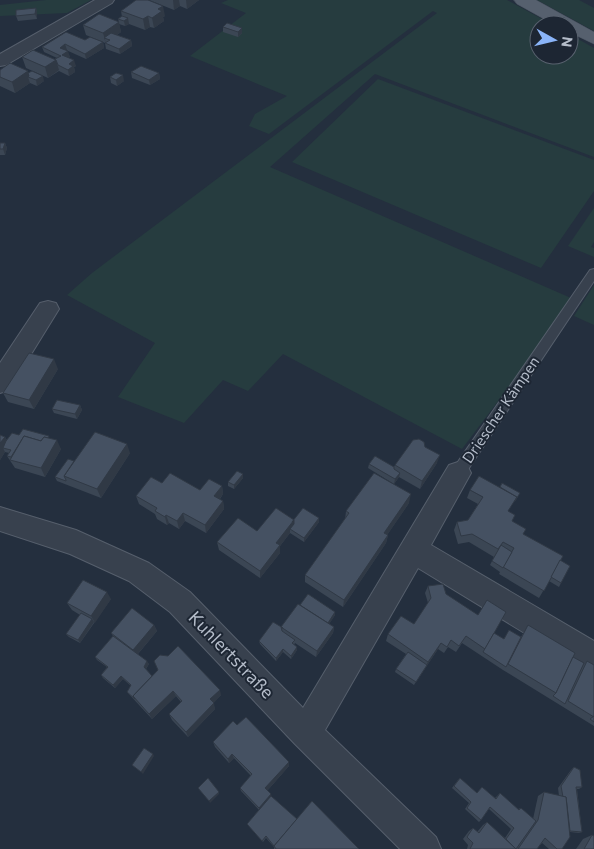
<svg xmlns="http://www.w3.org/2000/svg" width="594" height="849" font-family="Commissioner,sans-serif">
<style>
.green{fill:#263c3f}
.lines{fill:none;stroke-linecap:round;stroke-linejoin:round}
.lane-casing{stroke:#565f6c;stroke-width:2}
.street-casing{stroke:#565f6c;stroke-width:2}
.primary-casing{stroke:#414a57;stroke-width:1}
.lane{fill:#38414e;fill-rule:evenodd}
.street{fill:#38414e;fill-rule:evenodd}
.primary{fill:#56606e;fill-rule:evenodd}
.wall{fill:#3b4654}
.shaded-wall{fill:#303945}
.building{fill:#455162;stroke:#303945}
.labels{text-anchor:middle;stroke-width:4;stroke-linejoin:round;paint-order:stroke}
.street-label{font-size:15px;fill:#b4bcc9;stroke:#1d2633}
.near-street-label{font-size:18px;fill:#b4bcc9;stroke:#1d2633}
</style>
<rect width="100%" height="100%" fill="#242f3e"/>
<g class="green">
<path d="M46,0H91L67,13L0,16V5Z"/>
<path d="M228,0H507L553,25H539V55H569V34L594,48V157L375,74L270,167L571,298L532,356L462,449L283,354L248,391L223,380L184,423L118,397L155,343L67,295L92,273L437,13L433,11L269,134L249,126L255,114L287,96L190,56L246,13L221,3Z"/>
<path d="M537,0H579L594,8V31Z"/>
<path d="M378,79L594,160V191L541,268L292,162Z"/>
<path d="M594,208V242L591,247L594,248V257L568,246Z"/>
<path d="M594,285V325L574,316Z"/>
</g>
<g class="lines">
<defs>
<path id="lane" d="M594,269V281L463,477L458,479L453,477L451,473L453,469L590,270Z"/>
<g id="street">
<path d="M95,0H114L112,3L6,65L0,66V54Z"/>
<path d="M48,301L56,303L59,309L9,390L0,393V363L40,303Z"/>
<path d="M458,462L467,465L471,473L431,545L594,641V672L582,668L418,568L325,730L436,837L441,849H400L295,744L170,612L129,581L70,554L0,531V507L76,530L149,563L190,592L303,708L449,465Z"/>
</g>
<path id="primary" d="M514,0H536L594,32V44L569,32V25H555L517,4Z"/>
</defs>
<use href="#lane" class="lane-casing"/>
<use href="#street" class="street-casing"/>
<use href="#primary" class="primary-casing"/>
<use href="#lane" class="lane"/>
<use href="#street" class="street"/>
<use href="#primary" class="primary"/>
</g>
<g class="wall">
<path d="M149,0H199L187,9L180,6L174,10Z"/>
<path d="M36,8L37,13V19L18,21L16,16Z"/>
<path d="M121,11L165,16L163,17L164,21L154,28L150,27L145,30L129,24L125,26L119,24L121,32L117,35L131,40L132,46L120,54L106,49L105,43L86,35L83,25L119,22L118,19L122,17Z"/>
<path d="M223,27L242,33L238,37L223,32Z"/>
<path d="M85,40L103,42L104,48L86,59L66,50L70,57L68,58L76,66L74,67L75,72L69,76L59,71L48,78L26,68L22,57L55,59L57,58L44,52L42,47Z"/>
<path d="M0,70L28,73L44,81L37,86L30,83L15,93L0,86Z"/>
<path d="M131,72L159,73L160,79L150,85L132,78Z"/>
<path d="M110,77L124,81L117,86L111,83Z"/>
<path d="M0,143H5L7,148L5,155H0Z"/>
<path d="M58,369L34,409L8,402L3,393Z"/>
<path d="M80,405L82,410L77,419L54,413L52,409Z"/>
<path d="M0,435L5,437L7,440L19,435L50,438L61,449L45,477L15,468L7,456L9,453L5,452L0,460Z"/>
<path d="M425,447L437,463L420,489L399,477L394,484L368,468L369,464L394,467L395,465Z"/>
<path d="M130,453L101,498L57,481L55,477L74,461Z"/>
<path d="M243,474V478L234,489L228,486V482Z"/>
<path d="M162,483L200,490L222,486L223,494L220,499L223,501L224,509L206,533L185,521L179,529L169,523L167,525L157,519L155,514L139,504L136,496Z"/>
<path d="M470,490L509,512L512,521L523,534L560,560L561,583L559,587L549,581L539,598L499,574L500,572L490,565L494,557L469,542L458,544L454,530L457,522L468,520L478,504L467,498Z"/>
<path d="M409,503L387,535H388L386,543L343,607L305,582V575L345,520L346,511Z"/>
<path d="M319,518V522L304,542L290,533L280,546V553L260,578L219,550L217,542L294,520Z"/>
<path d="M428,586L446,594L493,634L504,639L509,630L521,637L528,625L584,664L587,661L594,665V726L503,670L462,643L456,652L448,647L444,653L438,649L414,685L395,672L396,669L406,654L386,641L388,634L414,624L428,603L425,593Z"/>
<path d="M111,599L80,643L69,637L66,634L80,615L72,610L67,603Z"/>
<path d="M300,605L335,612V615L329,624L334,627L333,633L316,657L295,643L294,645L297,650L291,659L283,652L276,661L260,644L259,641L282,627Z"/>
<path d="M154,625L157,631L138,654L149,664L146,669L152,676L221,695L213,703L215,709L188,737L172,720L169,714L181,702L176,696L152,719L127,692L131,686L123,679L115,688L103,678L101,675L107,667L97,660L95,657L113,636L111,633Z"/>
<path d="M237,725L289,766L267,791L271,796L297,819L359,849H274V847L266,838L263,842L247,824L259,810L241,791L240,788L251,776L234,758L229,763L215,747L213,742Z"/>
<path d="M574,767L582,787L579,789H577L582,832L579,833L570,832L562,849H549L542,843L537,849H467L468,845L463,839L469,831L473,828L477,832L483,825L487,822L505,838L511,829L489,809L481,820L479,822L465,809L469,803L452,788L458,780L477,793L482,787L495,798L500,793L518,809L521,808L533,819L538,796L544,792L559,796L558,788L571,770Z"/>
<path d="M592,835L594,849H576L583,839Z"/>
</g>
<g class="shaded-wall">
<path d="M173,0H179L180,6L174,10Z"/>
<path d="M186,0H199L187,9Z"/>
<path d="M163,6L165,16L163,17L164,21L154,28L152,18L158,9Z"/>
<path d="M36,8L37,13V19L35,14Z"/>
<path d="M148,16L150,27L145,30L143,19Z"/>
<path d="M128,18L129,24L125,26L124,21Z"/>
<path d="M119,22L121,32L110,40L104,38L106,43L103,33Z"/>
<path d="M242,28V33L238,37V32Z"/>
<path d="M131,40L132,46L120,54L119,49Z"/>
<path d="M103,42L104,48L86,59L85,54Z"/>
<path d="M65,44L67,50L62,53L60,48Z"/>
<path d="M68,51L70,57L64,61L62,55Z"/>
<path d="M56,60L59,70L48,78L45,67Z"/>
<path d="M74,60L76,66L74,67L75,72L69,76L68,70L69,64Z"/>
<path d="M28,71L30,78L28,77L30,83L15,93L12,82Z"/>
<path d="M159,73L160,79L150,85L149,80Z"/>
<path d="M123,75L124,81L117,86L116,80Z"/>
<path d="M43,76L44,81L37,86L36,80Z"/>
<path d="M5,143L7,148L5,155L3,149Z"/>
<path d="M54,359L58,369L34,409L29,400Z"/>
<path d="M80,405L82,410L77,419L75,414Z"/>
<path d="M5,437L10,446L3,448L5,452L0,460V443Z"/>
<path d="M57,440L61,449L45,477L41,468Z"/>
<path d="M127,444L130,453L101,498L97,489Z"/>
<path d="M440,455L437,463L420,489L422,481Z"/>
<path d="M400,473L399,477L394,484L395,479Z"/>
<path d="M243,474V478L234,489V485Z"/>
<path d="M222,486L223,494L216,504L214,496Z"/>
<path d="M411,494L409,503L383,541L384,533Z"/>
<path d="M223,501L224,509L206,533L205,525Z"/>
<path d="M183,513L185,521L179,529L177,521Z"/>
<path d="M166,515L169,523L167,525L165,517Z"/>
<path d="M319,518V522L304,542V538Z"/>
<path d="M294,520V528L290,529V533L280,546V553L260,578V571L276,543Z"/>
<path d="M388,535L386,543L343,607L344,600Z"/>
<path d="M107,592L111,599L95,623L91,616Z"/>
<path d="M335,612V615L326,629V625Z"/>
<path d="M92,619L94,622L80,643L78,640Z"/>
<path d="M154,625L157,631L136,656L133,650Z"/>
<path d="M334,627L333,633L316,657L317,651Z"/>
<path d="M441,643L438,649L414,685L428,662Z"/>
<path d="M297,647V650L291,659V656Z"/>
<path d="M283,649V652L276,661V658Z"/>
<path d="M147,661L149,664L145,670L144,667Z"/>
<path d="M121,676L123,679L115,688L113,685Z"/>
<path d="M220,690L221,695L212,705L210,699Z"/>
<path d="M173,691L176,696L152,719L149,714Z"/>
<path d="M214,703L215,709L188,737L186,732Z"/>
<path d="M153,754L154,756L143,774L141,772Z"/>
<path d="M232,754L234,758L229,763L228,759Z"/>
<path d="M289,762V766L266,792L265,788Z"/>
<path d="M219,792V794L210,803L209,801Z"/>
<path d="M271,794L272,798L260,811L259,808Z"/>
</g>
<g class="building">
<path d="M136,0H148L163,6L158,9L162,11L152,18L148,16L143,19L121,11Z"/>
<path d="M36,8L35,14L16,16V10Z"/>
<path d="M99,14L119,22L103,33L83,25Z"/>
<path d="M122,16L128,18L124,21L118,19Z"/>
<path d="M227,23L242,28L238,32L223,27Z"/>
<path d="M66,32L85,40L90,37L103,42L85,54L65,44L60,48L68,51L62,55L74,60L69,64L73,66L68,70L58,65L56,60L55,59L61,56L42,47Z"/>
<path d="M111,33L131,40L119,49L105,43L110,40L104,38Z"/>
<path d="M33,50L56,60L45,67L22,57Z"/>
<path d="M10,63L28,71L12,82L0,77V70Z"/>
<path d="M141,66L159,73L149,80L131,72Z"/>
<path d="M32,71L43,76L36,80L28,77L29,76L28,73Z"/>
<path d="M116,73L123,75L116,80L110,77Z"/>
<path d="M0,143H5L3,149H0Z"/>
<path d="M29,353L54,359L29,400L3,393Z"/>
<path d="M57,400L80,405L75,414L52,409Z"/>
<path d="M23,429L49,436L48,438L44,437L41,441L24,436L11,457L7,456L11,450L3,448L6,441L12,433L19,435Z"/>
<path d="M95,432L127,444L97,489L64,476Z"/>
<path d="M0,435L5,437L0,443Z"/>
<path d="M24,436L41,441L44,437L57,440L41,468L10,460Z"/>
<path d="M419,439L424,442L425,447L440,455L422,481L395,465L413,440Z"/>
<path d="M375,456L394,467V469L400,473L395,479L369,464Z"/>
<path d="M68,459L74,461L64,476L66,480V481L55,477Z"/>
<path d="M237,471L243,474L234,485L228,482Z"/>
<path d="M170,473L200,490L209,479L222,486L214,496L223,501L205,525L183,513L177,521L166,515L165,517L155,511L157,508L136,496L151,477L162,483Z"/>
<path d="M374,473L411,494L384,533L388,535L344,600L305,575L349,513L346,511Z"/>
<path d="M479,476L517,497L508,511L515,515L512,521L526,529L523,534L563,556L544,591L503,567L514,548L503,542L498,549L472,534L461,536L457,522L468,520L483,497L470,490Z"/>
<path d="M502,483L520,493L515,501L517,497L500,487Z"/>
<path d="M276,508L294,520L276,543L280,545L260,571L217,542L238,518L257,531Z"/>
<path d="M303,508L319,518L304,538L290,529L294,524V520L292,522Z"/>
<path d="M501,545L512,552L503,568L492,561Z"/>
<path d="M560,560L570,566L561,583L551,577Z"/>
<path d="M83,580L107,592L91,616L67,603Z"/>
<path d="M443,584L446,594L478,615L487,600L506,612L485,649L466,636L459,646L451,640L447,647L441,643L428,662L388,634L401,616L414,624L431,598L428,586Z"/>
<path d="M308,594L335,612L328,623L300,605Z"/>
<path d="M298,604L334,627L317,651L281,627Z"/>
<path d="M132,608L154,625L133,650L111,633Z"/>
<path d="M81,613L92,619L78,640L66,634Z"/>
<path d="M273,622L283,628L281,627L282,631L295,640L292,643L297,647L291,656L283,649L276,658L259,641Z"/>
<path d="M528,625L575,653L556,693L508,664Z"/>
<path d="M509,630L521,637L506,667L483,652L494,633L504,639Z"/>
<path d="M113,636L147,661L144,667L152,676L133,696L135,699L127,692L131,685L121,676L113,685L101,675L108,667L95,657Z"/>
<path d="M178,646L220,690L210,699L214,703L186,732L169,714L182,701L173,691L149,714L133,696L158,670L154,661L160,655L168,656Z"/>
<path d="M408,652L427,665L416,682L396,669Z"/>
<path d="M573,657L584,663L565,704L553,696L556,693Z"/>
<path d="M587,661L594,665V717L568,701Z"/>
<path d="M594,716V722L590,719Z"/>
<path d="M246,717L289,762L265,788L271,794L259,808L240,788L252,774L232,754L228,759L213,742L233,721L237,725Z"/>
<path d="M144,748L153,754L141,772L132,765Z"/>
<path d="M574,767L580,770L582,787H576L582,832L570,831L566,797H563L561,786Z"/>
<path d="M208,778L219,792L209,801L198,788Z"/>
<path d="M460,778L477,793L482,787L496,799L500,793L519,810L521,808L536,821L516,849L506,839L514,828L490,807L481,820L467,808L471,802L454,786Z"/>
<path d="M544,792L566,797L570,837L562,849H557L545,838L537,849H518L538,820Z"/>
<path d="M271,796L297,819L274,846L266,836L262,841L247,824Z"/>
<path d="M312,801L359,849H276L274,846Z"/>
<path d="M487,822L516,849H470L473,843L467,837L473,828L479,833Z"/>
<path d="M592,835L594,836V849H584Z"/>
</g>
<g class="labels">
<g class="street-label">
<text transform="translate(501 410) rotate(-56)" y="5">Driescher Kämpen</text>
</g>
<g class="near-street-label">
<text transform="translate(231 655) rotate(46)" y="6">Kuhlertstraße</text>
</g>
</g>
<g transform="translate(554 40) rotate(98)"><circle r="24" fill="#1d2633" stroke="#59626f"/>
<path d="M0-4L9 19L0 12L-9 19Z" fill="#8ab4f8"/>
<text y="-8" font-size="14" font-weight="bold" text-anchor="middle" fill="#b4bcc9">N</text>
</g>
</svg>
